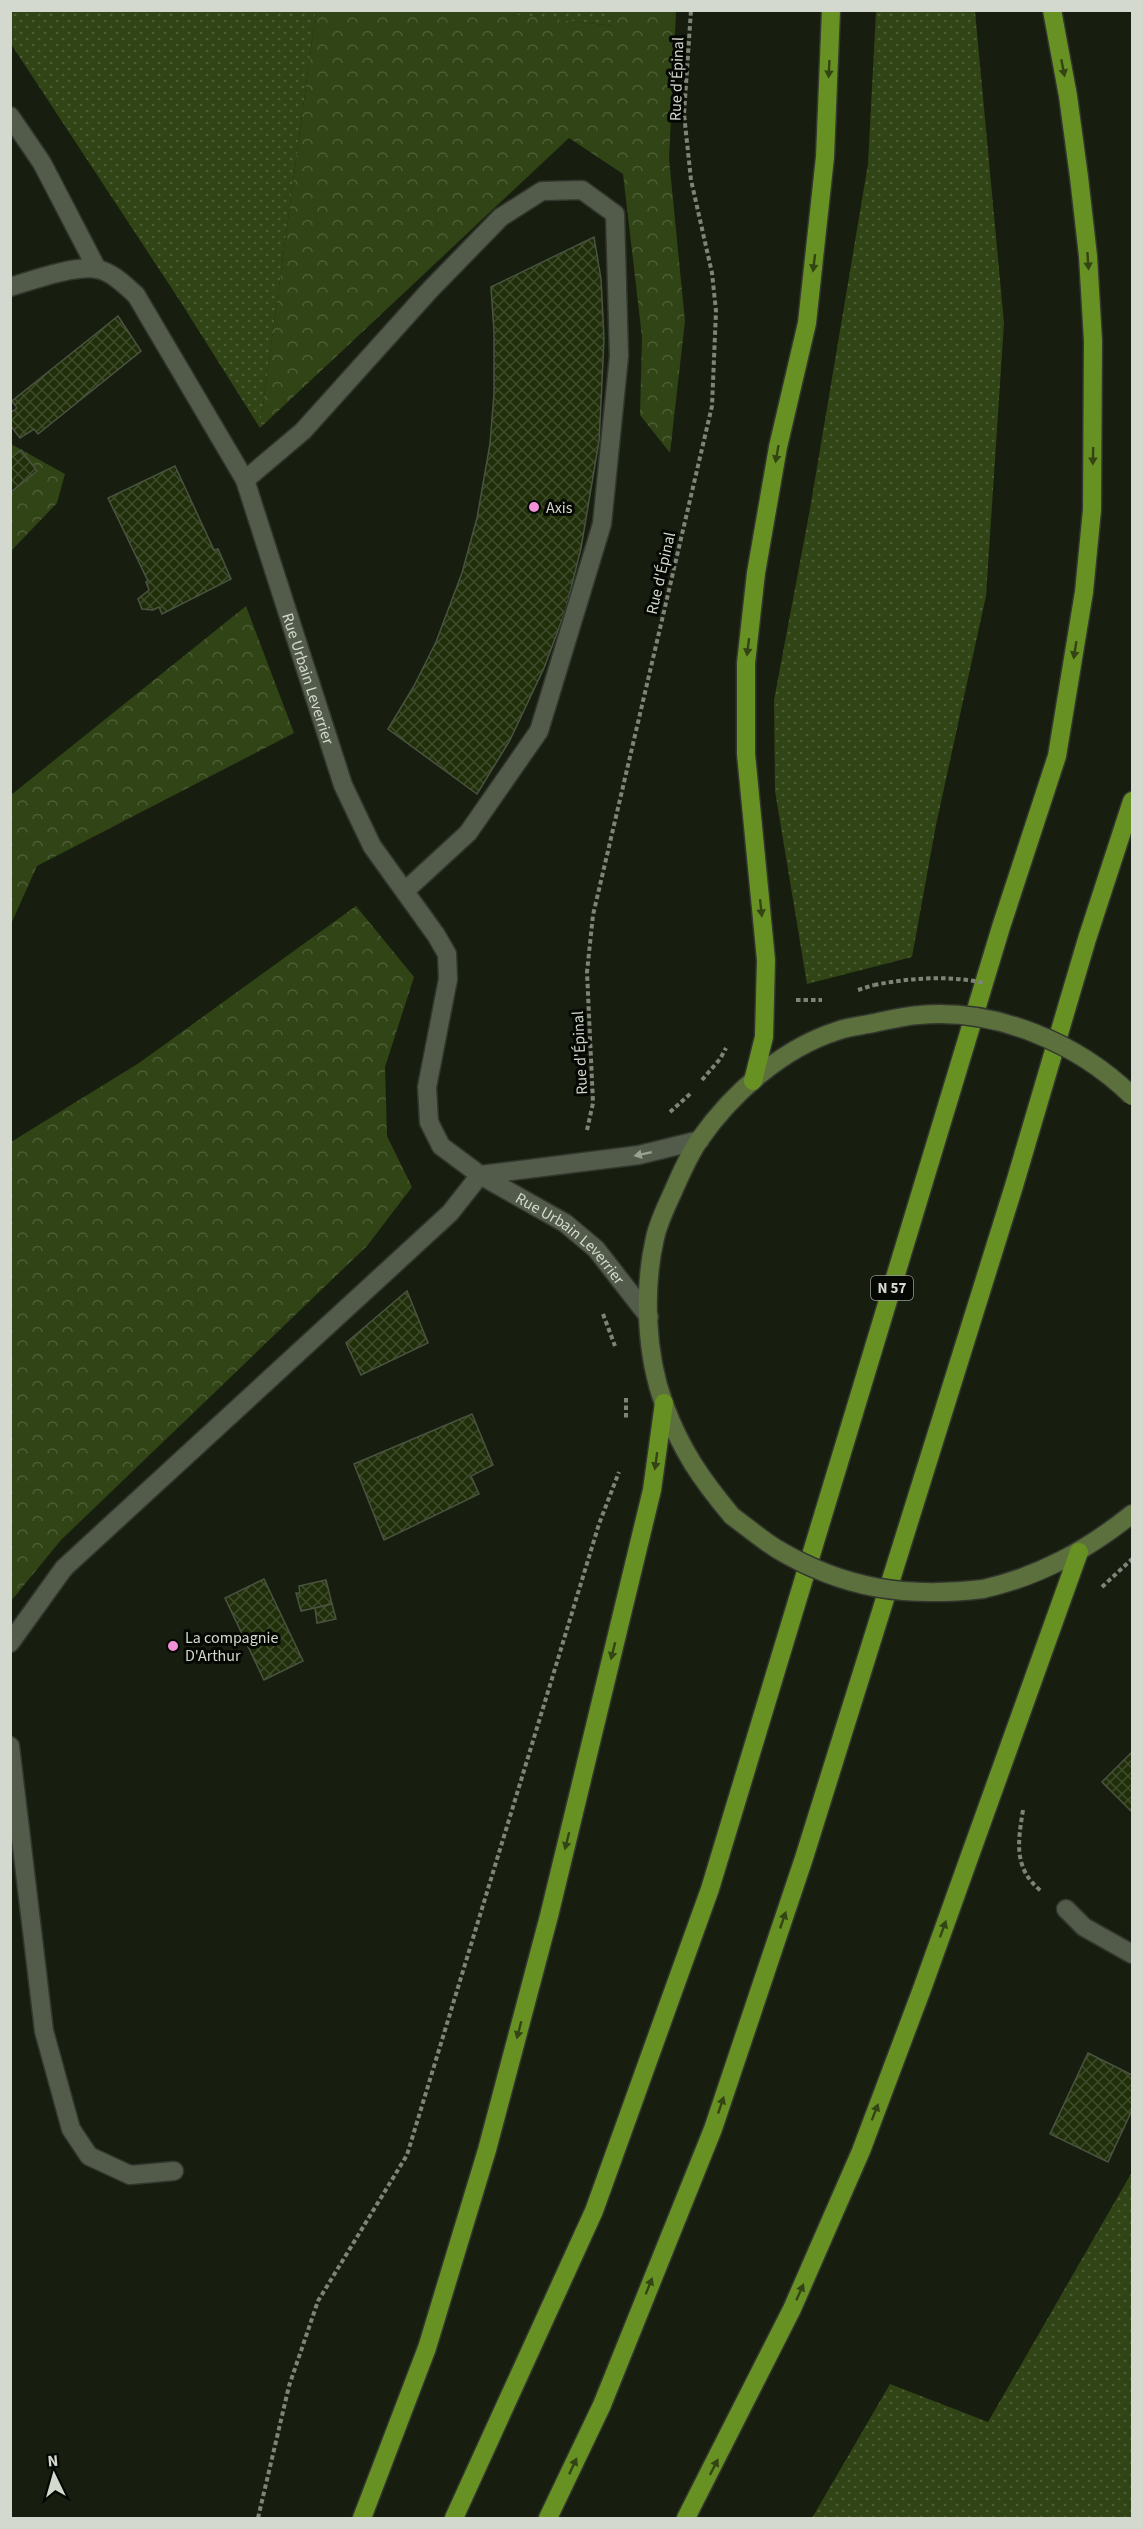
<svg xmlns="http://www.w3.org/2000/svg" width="1143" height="2529" font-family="'Source Sans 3',sans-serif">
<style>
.grass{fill:url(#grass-dots)}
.forest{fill:url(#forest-crowns)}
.building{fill:url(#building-cross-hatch);stroke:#4a5341;stroke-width:1.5}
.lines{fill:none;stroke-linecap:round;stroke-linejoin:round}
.service-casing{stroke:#32362e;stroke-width:21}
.minor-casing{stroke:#32362e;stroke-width:21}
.secondary-casing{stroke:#32362e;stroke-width:21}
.trunk-casing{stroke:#32362e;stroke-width:21}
.path{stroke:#7f8478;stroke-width:4;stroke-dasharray:4.5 3;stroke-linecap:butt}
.service{stroke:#535c4a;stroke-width:18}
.minor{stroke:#535c4a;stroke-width:18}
.secondary{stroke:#5b703c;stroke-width:18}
.trunk{stroke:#689124;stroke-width:18}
.secondary-bridge-casing{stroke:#32362e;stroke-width:21;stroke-linecap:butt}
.path-bridge{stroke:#7f8478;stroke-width:4;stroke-dasharray:4.5 3;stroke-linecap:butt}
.secondary-bridge{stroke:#5b703c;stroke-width:18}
.oneway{fill:#324512}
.oneway2{fill:#9aa193}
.poi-dot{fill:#f391d6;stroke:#050703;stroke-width:2}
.labels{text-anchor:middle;stroke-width:6;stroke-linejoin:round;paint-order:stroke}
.shield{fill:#050703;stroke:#969a92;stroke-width:1.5}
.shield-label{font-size:15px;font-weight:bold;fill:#d4d9cf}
.street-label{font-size:16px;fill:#d4d9cf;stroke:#050703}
.poi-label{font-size:16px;fill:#d4d9cf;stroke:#050703;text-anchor:start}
</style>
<defs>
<pattern id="grass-dots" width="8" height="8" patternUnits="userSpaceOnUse" patternTransform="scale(1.5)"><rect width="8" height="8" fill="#304416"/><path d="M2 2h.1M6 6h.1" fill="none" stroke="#4d5e37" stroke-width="1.8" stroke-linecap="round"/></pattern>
<pattern id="forest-crowns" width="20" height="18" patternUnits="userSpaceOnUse" patternTransform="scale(1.5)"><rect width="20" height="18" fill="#304416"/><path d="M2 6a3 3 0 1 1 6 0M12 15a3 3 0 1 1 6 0" fill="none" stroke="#4d5e37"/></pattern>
<pattern id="building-cross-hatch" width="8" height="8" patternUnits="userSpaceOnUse" patternTransform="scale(1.5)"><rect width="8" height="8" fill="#202f0a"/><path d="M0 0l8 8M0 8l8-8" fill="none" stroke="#404d2d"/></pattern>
</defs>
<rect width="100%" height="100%" fill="#171e0f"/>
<g class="grass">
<path d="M10,11H316L260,428L180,301L11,44Z"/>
<path d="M479,11H613L614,26Z"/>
<path d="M876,11H975L1004,323L986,596L936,825L912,957L807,984L775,791L774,700L810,509L868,164Z"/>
<path d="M1132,2172V2518H812L890,2384L988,2422Z"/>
</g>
<g class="forest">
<path d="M479,10L613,26V11H676L669,159L685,321L670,453L640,415L642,337L623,174L569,138L260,428L316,11Z"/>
<path d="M11,444L65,474L57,503L11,551Z"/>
<path d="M246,606L294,733L37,866L11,924V795Z"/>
<path d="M356,906L414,977L385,1067L387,1136L412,1187L367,1246L61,1540L11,1601V1142L139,1063Z"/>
</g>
<g class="building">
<path d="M594,237L601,279L604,338L602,382L599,441L581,548L566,609L544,668L510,740L477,794L388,729L414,686L436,642L462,573L477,518L490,444L494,394V332L491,287Z"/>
<path d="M118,316L141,351L38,434L34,429L20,438L10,425V413L17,408L12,401Z"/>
<path d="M21,450L37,471L10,493V459Z"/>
<path d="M175,466L214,550L218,549L231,579L162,614L159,607L153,610L142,609L138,599L149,590L146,582L148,581L108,498Z"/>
<path d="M407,1291L428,1343L361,1375L346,1343Z"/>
<path d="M472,1414L493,1465L471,1476L479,1494L384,1540L354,1464Z"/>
<path d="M264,1579L303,1661L264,1680L225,1598Z"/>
<path d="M326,1580L332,1604L301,1611L296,1593H300L299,1586Z"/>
<path d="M332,1604L336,1619L317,1623L315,1608Z"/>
<path d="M1132,1752V1812L1102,1782Z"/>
<path d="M1088,2053L1132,2075V2110L1108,2162L1050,2134Z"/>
</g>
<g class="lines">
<defs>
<g id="service">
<path d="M245,480L303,431L429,291L501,217L542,191L582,190L615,214L619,356L602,524L539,731L468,833L405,891"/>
<path d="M10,1643L64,1568"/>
<path d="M10,1746L44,2031L71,2129L89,2156L130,2175L174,2171"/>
</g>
<g id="minor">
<path d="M10,116L42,163L97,269"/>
<path id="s1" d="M10,287C33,280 75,265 97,269C112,272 125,285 136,295L245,480L343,785L372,846L436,935L447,954L448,979L427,1087L429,1122L441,1146L480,1175L565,1223L596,1249L649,1317"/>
<path d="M480,1175L639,1155L700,1140"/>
<path d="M64,1568L450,1213L480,1175"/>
<path d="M1066,1909L1084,1927L1132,1954"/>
</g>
<g id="secondary">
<path d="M732,1516C701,1479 681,1450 664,1404C646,1355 643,1290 655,1238C658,1224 665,1209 671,1196C680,1176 688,1156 700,1139C732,1093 783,1048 837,1031C847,1027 858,1026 869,1024"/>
<path d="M983,1589C1040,1576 1087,1550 1132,1514"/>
</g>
<g id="trunk">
<path d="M753,1081L764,1037L766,960L746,754V663L756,573L778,447L807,323L825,157L831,10"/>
<path d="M362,2518L427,2348L487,2150L549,1916L652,1490L664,1403"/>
<path d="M454,2518L594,2211L710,1889L1001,927L1057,756L1084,592L1092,510L1093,341L1088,256L1079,177L1068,96L1052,10"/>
<path d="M548,2518L602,2405L713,2129L804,1858L1014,1186L1087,939L1132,801"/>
<path d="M686,2518L792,2309L861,2151L922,1989L1079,1552"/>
</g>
</defs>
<use href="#service" class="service-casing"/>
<use href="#minor" class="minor-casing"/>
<use href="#secondary" class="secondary-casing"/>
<use href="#trunk" class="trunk-casing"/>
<g class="path">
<path d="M858,990L874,985"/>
<path d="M796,1000H822"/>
<path d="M702,1080L720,1059L726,1048"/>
<path d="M670,1112L691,1093"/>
<path d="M587,1130L593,1103L587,972L593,915L712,406L716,311L712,273L691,180L684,114L691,10"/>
<path d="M603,1314L615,1346"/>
<path d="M626,1398V1420"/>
<path d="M1102,1587L1132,1559"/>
<path d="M1023,1810C1018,1842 1013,1868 1041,1891"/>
<path d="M258,2518L289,2386L318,2301L407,2155L599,1524L619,1472"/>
</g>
<use href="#service" class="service"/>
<use href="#minor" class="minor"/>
<use href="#secondary" class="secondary"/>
<use href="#trunk" class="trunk"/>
<defs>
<g id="secondary-bridge">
<path d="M869,1024C885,1021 902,1016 919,1015C996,1008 1078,1043 1132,1096"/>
<path d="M732,1516C747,1527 761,1539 777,1549C844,1589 906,1598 983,1589"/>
</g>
</defs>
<use href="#secondary-bridge" class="secondary-bridge-casing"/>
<path class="path-bridge" d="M874,985C910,978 948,975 984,983"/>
<use href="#secondary-bridge" class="secondary-bridge"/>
</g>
<defs><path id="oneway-solid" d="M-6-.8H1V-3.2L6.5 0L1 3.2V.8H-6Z" transform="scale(1.5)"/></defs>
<g class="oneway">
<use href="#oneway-solid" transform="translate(1063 68) rotate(79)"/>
<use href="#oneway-solid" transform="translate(829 69) rotate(93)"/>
<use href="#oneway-solid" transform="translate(1088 261) rotate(86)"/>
<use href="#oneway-solid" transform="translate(814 263) rotate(97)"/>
<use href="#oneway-solid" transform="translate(777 454) rotate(100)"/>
<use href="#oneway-solid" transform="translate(1093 456) rotate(91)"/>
<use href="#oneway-solid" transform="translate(748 647) rotate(97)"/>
<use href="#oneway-solid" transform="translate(1075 650) rotate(99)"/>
<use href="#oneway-solid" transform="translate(761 908) rotate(84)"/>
<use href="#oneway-solid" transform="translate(656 1461) rotate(98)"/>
<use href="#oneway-solid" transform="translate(613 1651) rotate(104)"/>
<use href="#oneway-solid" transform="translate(567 1841) rotate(104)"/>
<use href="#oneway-solid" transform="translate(783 1920) rotate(-71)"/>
<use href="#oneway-solid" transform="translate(943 1929) rotate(-70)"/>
<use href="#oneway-solid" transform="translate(519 2030) rotate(105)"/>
<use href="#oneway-solid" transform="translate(721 2105) rotate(-71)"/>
<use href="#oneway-solid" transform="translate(875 2112) rotate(-69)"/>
<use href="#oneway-solid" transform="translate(649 2286) rotate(-68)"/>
<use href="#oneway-solid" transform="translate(800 2292) rotate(-66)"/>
<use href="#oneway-solid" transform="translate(573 2466) rotate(-65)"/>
<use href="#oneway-solid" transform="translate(714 2467) rotate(-63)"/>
</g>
<use class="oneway2" href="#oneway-solid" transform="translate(643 1154) rotate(168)"/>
<g class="poi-dot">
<circle cx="534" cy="507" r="6"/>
<circle cx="173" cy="1646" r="6"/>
</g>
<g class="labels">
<rect class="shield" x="871" y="1276" width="42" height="24" rx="4.5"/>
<g class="shield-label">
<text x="892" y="1293">N 57</text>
</g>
<g class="street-label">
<text transform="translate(676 79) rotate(-88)" y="6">Rue d'Épinal</text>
<text transform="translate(660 573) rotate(-77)" y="6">Rue d'Épinal</text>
<text dy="6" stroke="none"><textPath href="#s1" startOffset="560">Rue Urbain Leverrier</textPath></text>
<text transform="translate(579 1053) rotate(-93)" y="6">Rue d'Épinal</text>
<text dy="6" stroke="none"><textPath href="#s1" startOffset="1228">Rue Urbain Leverrier</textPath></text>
</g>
<g class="poi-label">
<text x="546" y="513">Axis</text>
<text x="185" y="1643">La compagnie<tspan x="185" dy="18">D'Arthur</tspan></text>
</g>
</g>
<rect width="1143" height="2529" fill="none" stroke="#d4d9cf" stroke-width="24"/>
<g transform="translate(54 2475) rotate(355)" stroke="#050703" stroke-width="4.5" paint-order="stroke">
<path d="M0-4.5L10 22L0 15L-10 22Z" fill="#d4d9cf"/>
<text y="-9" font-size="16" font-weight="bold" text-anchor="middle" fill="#d4d9cf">N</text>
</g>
</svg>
